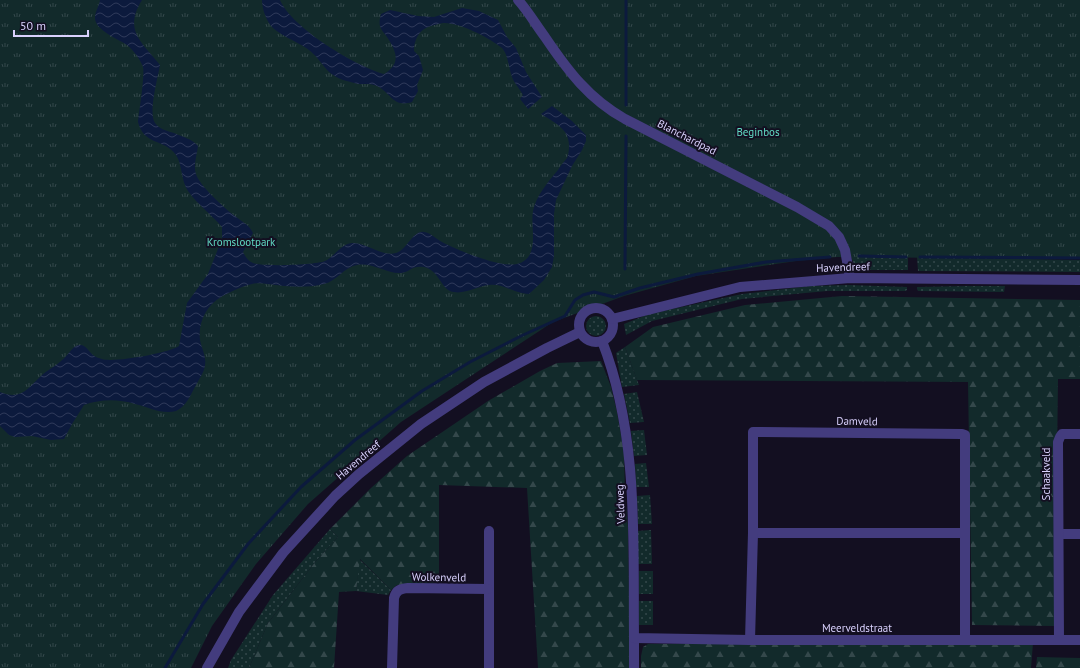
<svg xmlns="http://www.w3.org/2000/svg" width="1080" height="668" font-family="'PT Sans',sans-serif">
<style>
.grass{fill:url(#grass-dots)}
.forest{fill:url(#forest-firs)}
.park{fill:url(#park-tufts)}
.water{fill:url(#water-waves)}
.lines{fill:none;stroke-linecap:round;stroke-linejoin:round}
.stream{stroke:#0c1a3d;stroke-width:3}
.minor{stroke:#433c7e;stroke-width:10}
.tertiary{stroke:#433c7e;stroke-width:10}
.labels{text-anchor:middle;stroke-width:4;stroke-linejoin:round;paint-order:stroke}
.park-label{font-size:11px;fill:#61d9c3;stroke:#130f21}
.street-label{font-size:11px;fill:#d9d1fd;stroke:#130f21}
</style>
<defs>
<pattern id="grass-dots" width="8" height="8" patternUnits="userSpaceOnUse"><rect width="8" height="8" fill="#122a2b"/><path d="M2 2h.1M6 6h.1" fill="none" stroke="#34484b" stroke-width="1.8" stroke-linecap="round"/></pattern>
<pattern id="forest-firs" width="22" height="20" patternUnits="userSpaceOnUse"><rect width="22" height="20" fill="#122a2b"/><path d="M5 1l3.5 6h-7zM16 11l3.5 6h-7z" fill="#34484b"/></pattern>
<pattern id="park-tufts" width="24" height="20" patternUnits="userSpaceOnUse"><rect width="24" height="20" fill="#122a2b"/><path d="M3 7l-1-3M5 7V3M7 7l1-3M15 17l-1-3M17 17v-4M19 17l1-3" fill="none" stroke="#34484b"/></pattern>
<pattern id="water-waves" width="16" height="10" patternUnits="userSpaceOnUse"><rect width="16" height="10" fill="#0c1a3d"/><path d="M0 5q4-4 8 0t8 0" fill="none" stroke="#2f3a5a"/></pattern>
</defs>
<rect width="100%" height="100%" fill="#130f21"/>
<g class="grass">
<path d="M842,235L908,255V270H861L854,264Z"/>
<path d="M917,257L1080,260V272L918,271Z"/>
<path d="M849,285L907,287V290L905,291H827L742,299L652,321L626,335L624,324L649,314L742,294L810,286Z"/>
<path d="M967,286H1005L1004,292L918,291L917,289V287Z"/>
<circle cx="596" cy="326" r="10"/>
<path d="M625,347L639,385L622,387L616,353Z"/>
<path d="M637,392L644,422L630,423L624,394Z"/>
<path d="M644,430L647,455L634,456L631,431Z"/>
<path d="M646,463L649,487H636L635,464Z"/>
<path d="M650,495L652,524H638L637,496Z"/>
<path d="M330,529L338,537L316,561L268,623L249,668H228L231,660L273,595Z"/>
<path d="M651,530L652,564H638V531Z"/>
<path d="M359,559L391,590L388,595L356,591Z"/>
<rect x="639" y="571" width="14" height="23"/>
<rect x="639" y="601" width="14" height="24"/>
</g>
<g class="forest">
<path d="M842,296L1080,300V379H1058L1055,626L972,625L968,382L637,380L625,347L653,327L745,305Z"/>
<path d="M601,361L611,387L617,412L624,452L625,495L628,527L630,668H538L527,488L439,485V583L397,585L391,590L360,559L356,591L339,592L334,668H249L268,623L316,561L338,537L330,529L371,488L407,456L488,401L540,371L557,363Z"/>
<path d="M1033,643L1031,668H641V656L643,647L648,644Z"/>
<path d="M1037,657L1080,658V668H1036Z"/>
</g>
<path class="park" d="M0,0H1080V259L837,257L796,261L696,276L624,296L553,322L401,422L308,504L256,564L212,626L191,668H0Z"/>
<g class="water">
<path d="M100,0H142C123,31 142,42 160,65C158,77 148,113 155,123C159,129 167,131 174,133C183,137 192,139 198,146C197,155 193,165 196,174C199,185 225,209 235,216C242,222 249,224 253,233L243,252C245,256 248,261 253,263C262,267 315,265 325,261C334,257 341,244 352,243C366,242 381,257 396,253C407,250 413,230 424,232C431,233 436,239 442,242C457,250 500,268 517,264C541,258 530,228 533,211C536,196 548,182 558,170C560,166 564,162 567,158C570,150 570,139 565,132C559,124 549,119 541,114L552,106L572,121L586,135V141L582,150L572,166L556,200L554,214V256L552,267L544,280L529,294C515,294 503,283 489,285C477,286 463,296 450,291C441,287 438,270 424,267C412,265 410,272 401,273C387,274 372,262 357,265C344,267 337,281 324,284C308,288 292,287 276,285C268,284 260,282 252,284C242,286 230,292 221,297C206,306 198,322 200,340C201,345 203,350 204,354C208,367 202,374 196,385C191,394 186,407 176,411C163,415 148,407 135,404C118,399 101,399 84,405L72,424L64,439L51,440L32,436L15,437L9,435L0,426V392C21,401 28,388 41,376C47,370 55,367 61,361C67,357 72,346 79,345C86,344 89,352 93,355C95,357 99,358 102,359C113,363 169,353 179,346L187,303L208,274L222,239V227C212,215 197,204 188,191C181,181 182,163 176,155C164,138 144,146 138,122C139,112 145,75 143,67C140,59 134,51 127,45C118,39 95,30 95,18C95,12 99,6 100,0Z"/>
<path d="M262,0H280C292,28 355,66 384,74C401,64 397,52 387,37C385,34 381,30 380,26C379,23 380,17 381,14L390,10L418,16L434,17L462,8L479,11L498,20L507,37L516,48L526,72L542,97L528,109L520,99L523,95C520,89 514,83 512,77C509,69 508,54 502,48C490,38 459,22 443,23C438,24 433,25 428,27C418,31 414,41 414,51L419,56L423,70L417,85L418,91L412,102C394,108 391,94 379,87C372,83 365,84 358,84C353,83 348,81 343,80C323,72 324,62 309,50C299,42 275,34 269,23C265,17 262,7 262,0Z"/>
</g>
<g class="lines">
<g class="stream">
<path d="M626,105V0"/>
<path d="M859,256L906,257"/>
<path d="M920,257L1080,258"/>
<path d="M625,269L626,136"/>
<path d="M165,668L203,604L248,544L301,487L355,440L422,391L470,362L521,336L565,316L575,300L583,295L594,292L614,297L640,288L698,274L766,262L830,257"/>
</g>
<g class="minor">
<path d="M518,0C528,11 536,25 545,37C568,71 589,99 625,119L797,207L829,226L839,237L845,250L850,278"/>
<path d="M489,531V668"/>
<path d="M753,533H965"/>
<path d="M1059,534H1080"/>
<path d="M1059,639L1058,442L1060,437L1062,434H1080"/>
<path d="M750,640L753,533V432L962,434L965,435V640"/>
<path d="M392,668L394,598C396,590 400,589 408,588L488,589"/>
<path d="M634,668V638"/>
</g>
<g class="tertiary">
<circle cx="596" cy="325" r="17"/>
<path d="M612,319L740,287L850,278L1080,280"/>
<path d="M602,341C639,435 633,539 634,638L750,640H1080"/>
<path d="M207,668L239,612L283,553L335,496L359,474L421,424L484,382L547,348L580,332"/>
</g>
</g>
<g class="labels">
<g class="park-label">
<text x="758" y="136">Beginbos</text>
<text x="241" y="246">Kromslootpark</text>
</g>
<g class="street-label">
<text transform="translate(687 137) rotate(27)" y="4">Blanchardpad</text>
<text transform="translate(843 267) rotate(-2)" y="4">Havendreef</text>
<text transform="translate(857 421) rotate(1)" y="4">Damveld</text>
<text transform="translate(358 460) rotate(-40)" y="4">Havendreef</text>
<text transform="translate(1046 474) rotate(-90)" y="4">Schaakveld</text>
<text transform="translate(620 504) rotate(-92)" y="4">Veldweg</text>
<text transform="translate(439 577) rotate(1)" y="4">Wolkenveld</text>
<text x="857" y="632">Meerveldstraat</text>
</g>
</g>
<path d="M14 30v6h74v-6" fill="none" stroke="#d9d1fd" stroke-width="2"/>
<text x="20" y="30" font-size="12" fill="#d9d1fd" stroke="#130f21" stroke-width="3" paint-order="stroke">50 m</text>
</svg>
